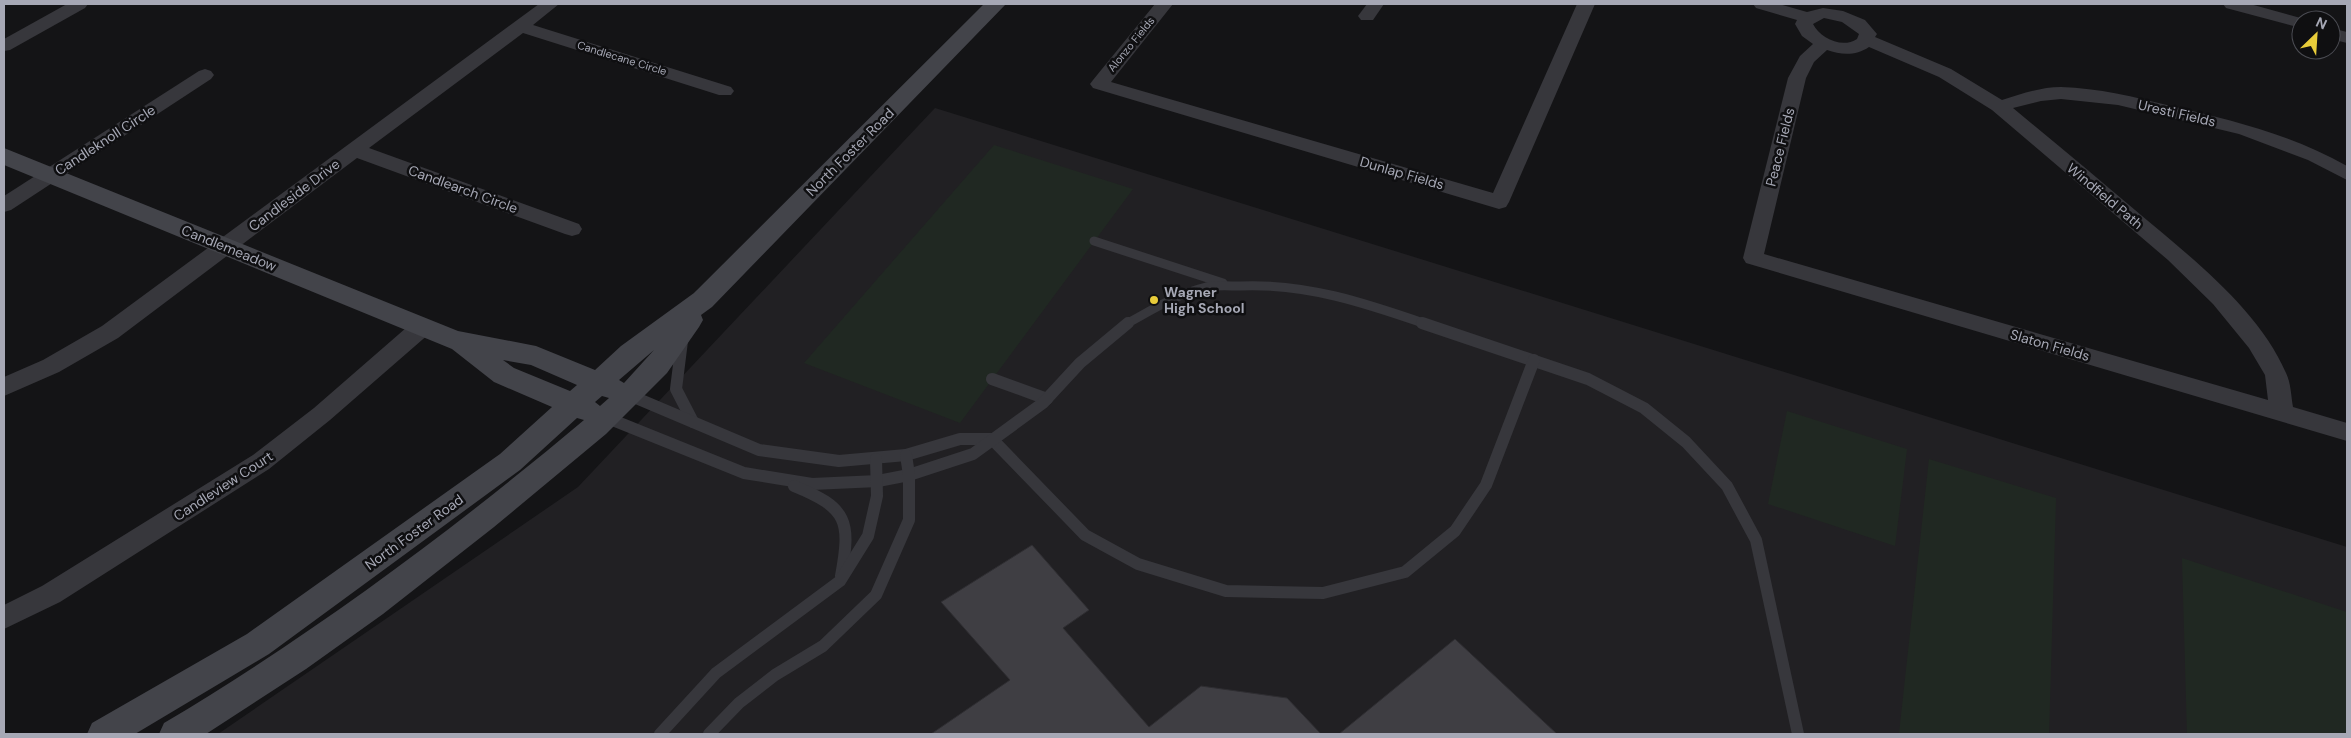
<svg xmlns="http://www.w3.org/2000/svg" width="2351" height="738" font-family="'DM Sans',sans-serif">
<style>
.built{fill:#212023}
.green{fill:#202822}
.building{fill:#3f3e43;stroke:#2f2e32}
.lines{fill:none;stroke-linecap:round;stroke-linejoin:round}
.lane-far1{stroke:#37373c;stroke-width:9}
.lane{stroke:#37373c;stroke-width:12}
.street{fill:#37373c;fill-rule:evenodd}
.secondary{fill:#43444a;fill-rule:evenodd}
.poi-dot{fill:#e8cc3a;stroke:#0f0f11;stroke-width:2}
.labels{text-anchor:middle;stroke-width:5;stroke-linejoin:round;paint-order:stroke}
.far-street-label{font-size:11px;fill:#a6a8b5;stroke:#0f0f11}
.street-label{font-size:14px;fill:#a6a8b5;stroke:#0f0f11}
.poi-label{font-size:14px;font-weight:bold;fill:#a6a8b5;stroke:#0f0f11;text-anchor:start}
</style>
<rect width="100%" height="100%" fill="#141416"/>
<path class="built" d="M935,108L2347,547V734H218L578,487Z"/>
<g class="green">
<path d="M994,145L1133,189L960,423L804,363Z"/>
<path d="M1787,411L1907,449L1895,546L1768,504Z"/>
<path d="M1929,459L2056,498L2049,734H1899Z"/>
<path d="M2182,558L2347,612V734H2187Z"/>
</g>
<g class="building">
<path d="M1032,545L1089,610L1063,628L1149,727L1201,686L1287,698L1321,734H931L1010,680L941,602Z"/>
<path d="M1455,639L1557,734H1339Z"/>
</g>
<g class="lines">
<g class="lane-far1">
<path d="M1094,241L1223,283"/>
<path d="M1126,324C1152,310 1177,294 1206,287C1217,285 1229,286 1240,286C1306,283 1365,303 1426,324"/>
</g>
<g class="lane">
<path d="M1422,323L1588,379L1644,408L1686,442L1727,486L1756,540L1798,734"/>
<path d="M682,341L676,389L693,422"/>
<path d="M992,379L1047,399"/>
<path d="M629,395L759,450L839,461L906,455L960,439H992L1085,535L1138,564L1226,591L1323,593L1405,572L1455,531L1486,485L1534,360"/>
<path d="M605,417L744,473L812,484L878,481L909,475L973,454L1043,403L1080,363L1128,323"/>
<path d="M794,486C848,508 851,521 841,576"/>
<path d="M660,734L716,673L840,581L868,536L877,496L876,459"/>
<path d="M709,734L739,703L775,675L823,646L876,595L909,520V475L906,455"/>
</g>
<g class="street">
<path d="M67,4H88L85,8L10,50L4,51V39Z"/>
<path d="M539,4H559L533,25L731,87L734,91L731,95H719L523,33L369,148L579,224L582,229L579,234L572,236L565,234L357,158L118,338L59,372L4,396V377L43,360L102,326Z"/>
<path d="M1155,4H1173L1111,82L1493,193L1577,4H1595L1509,202L1506,207L1499,209L1093,88L1090,84L1093,80Z"/>
<path d="M1367,4H1384L1373,20H1361L1358,16Z"/>
<path d="M1753,4H1779L1807,12L1823,8L1843,11L1865,20L1877,34L1875,37L1951,69L2002,100C2021,94 2041,87 2061,87C2098,88 2135,97 2171,106C2232,120 2292,135 2347,166V180L2308,160L2239,134L2118,105L2061,99L2041,101L2013,108C2054,142 2095,176 2135,210C2188,255 2258,308 2286,373C2291,383 2291,396 2293,407L2347,423V441L1746,263L1743,258L1788,78L1800,56L1813,44L1802,36L1795,24L1797,20L1756,8ZM1824,18L1842,22L1859,34L1857,39C1842,49 1820,38 1813,24ZM1869,47L1939,77L1992,110L2168,260L2213,304L2249,348L2265,375L2268,400L1764,254L1806,78L1814,62L1827,50C1841,55 1856,56 1869,47Z"/>
<path d="M2223,4H2250L2308,20H2301V28L2226,8Z"/>
<path d="M2331,28L2347,32V43L2331,39Z"/>
<path d="M205,69L211,71L214,75L211,79L11,210L4,212V196L199,71Z"/>
<path d="M422,319L430,321L433,327L430,333L330,420L269,469L60,602L4,629V605L42,586L253,455L314,408L414,321Z"/>
</g>
<path class="secondary" d="M984,4H1006L712,307L701,315L703,320L699,327L667,373L606,434L494,527L383,614L306,669L206,734H159L164,723C312,635 452,531 584,420L577,418L520,470L269,654L135,734H87L92,723L247,634L500,454L552,407L494,382L452,349L4,165V148L458,331L536,346L595,370L621,346L694,293ZM654,350L624,383L619,380ZM503,360L531,365L577,385L570,391L514,368ZM602,396L609,398L600,406L595,402Z"/>
</g>
<circle class="poi-dot" cx="1154" cy="300" r="5"/>
<g class="labels">
<g class="far-street-label">
<text transform="translate(1131 44) rotate(-51)" y="4">Alonzo Fields</text>
<text transform="translate(622 58) rotate(17)" y="4">Candlecane Circle</text>
</g>
<g class="street-label">
<text transform="translate(2177 113) rotate(13)" y="5">Uresti Fields</text>
<text transform="translate(105 140) rotate(-33)" y="5">Candleknoll Circle</text>
<text transform="translate(1780 147) rotate(-76)" y="5">Peace Fields</text>
<text transform="translate(850 152) rotate(-45)" y="5">North Foster Road</text>
<text transform="translate(1402 173) rotate(16)" y="5">Dunlap Fields</text>
<text transform="translate(463 189) rotate(20)" y="5">Candlearch Circle</text>
<text transform="translate(294 195) rotate(-37)" y="5">Candleside Drive</text>
<text transform="translate(2105 196) rotate(40)" y="5">Windfield Path</text>
<text transform="translate(229 248) rotate(22)" y="5">Candlemeadow</text>
<text transform="translate(2050 345) rotate(16)" y="5">Slaton Fields</text>
<text transform="translate(223 486) rotate(-33)" y="5">Candleview Court</text>
<text transform="translate(414 532) rotate(-36)" y="5">North Foster Road</text>
</g>
<g class="poi-label">
<text x="1164" y="297">Wagner<tspan x="1164" dy="16">High School</tspan></text>
</g>
</g>
<rect width="2351" height="738" fill="none" stroke="#a6a8b5" stroke-width="10"/>
<g transform="translate(2316 35) rotate(25)"><circle r="24" fill="#0f0f11" stroke="#4b4c53"/>
<path d="M0-4L9 19L0 12L-9 19Z" fill="#e8cc3a"/>
<text y="-8" font-size="14" font-weight="bold" text-anchor="middle" fill="#a6a8b5">N</text>
</g>
</svg>
